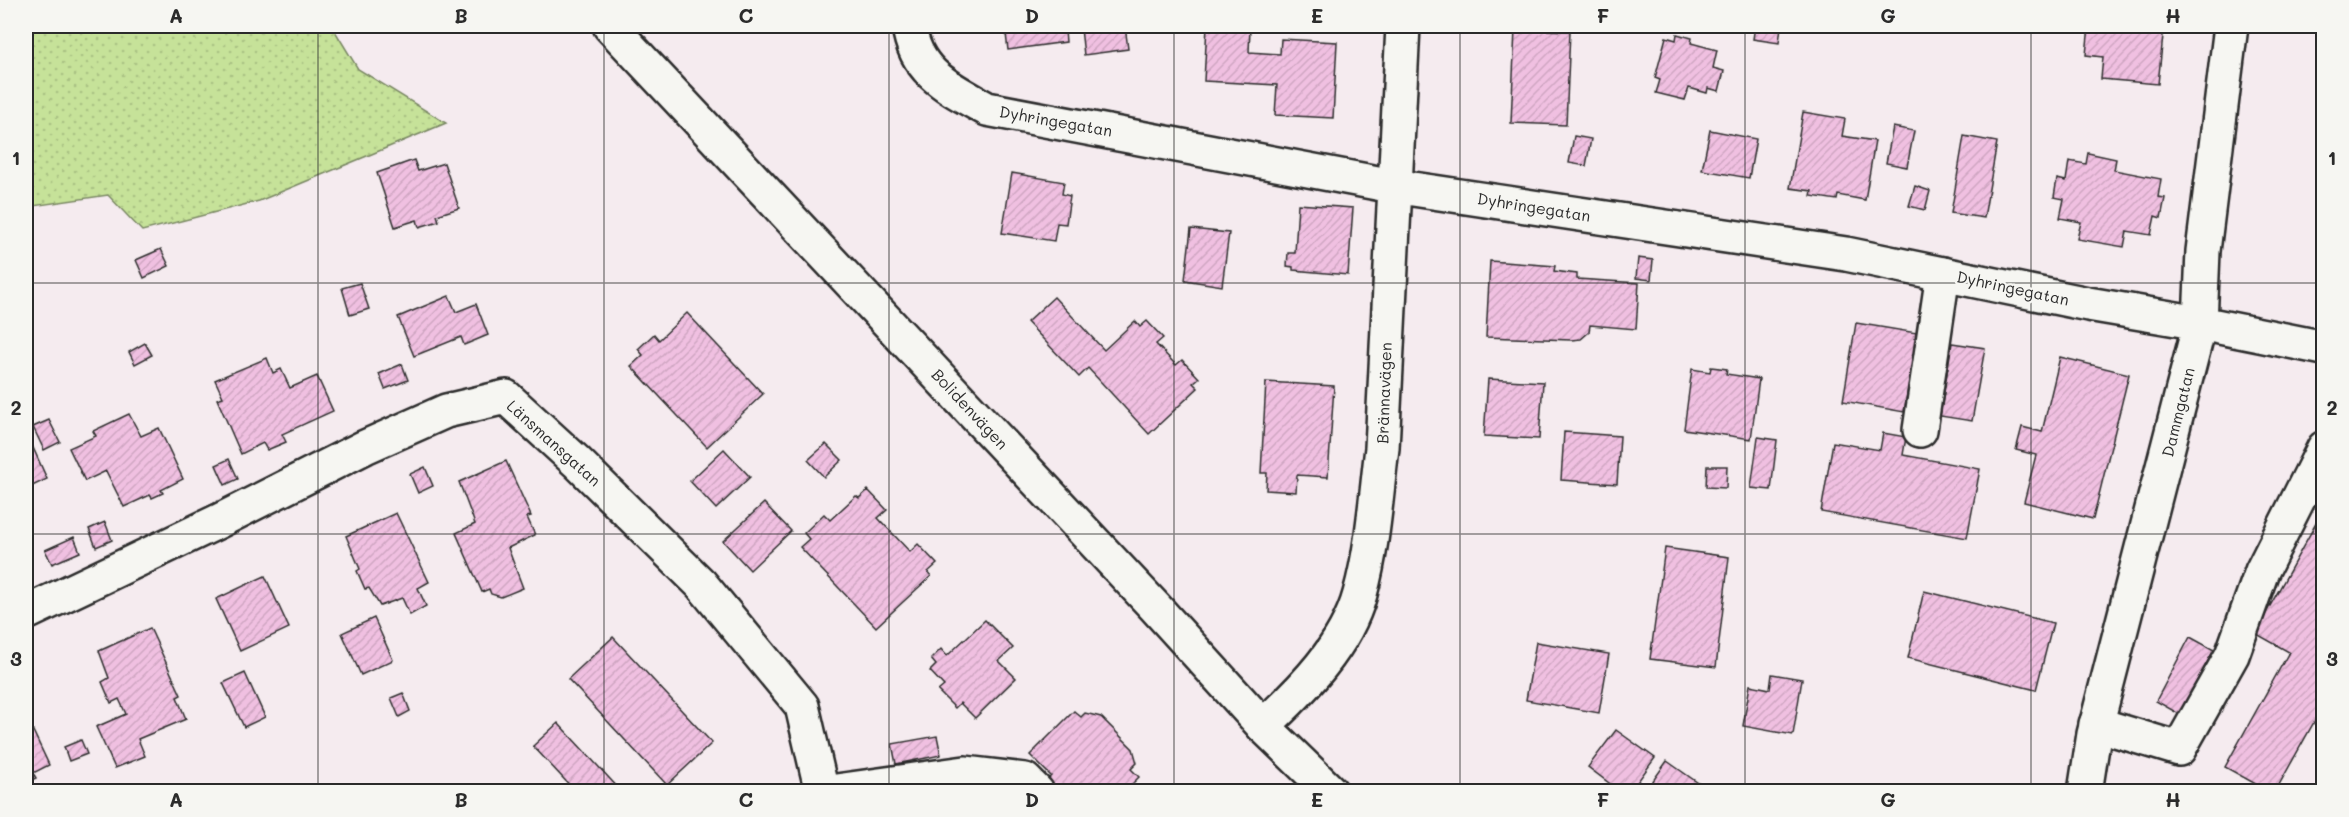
<svg xmlns="http://www.w3.org/2000/svg" width="2349" height="817" font-family="Mali,sans-serif">
<style>
.grass{fill:url(#grass-dots);stroke:#788662;stroke-width:1.5}
.building{fill:url(#building-hatch);stroke:#2b2b2b;stroke-width:1.5}
.lines{fill:none;stroke-linecap:round;stroke-linejoin:round}
.minor-casing{stroke:#2b2b2b;stroke-width:38}
.major-casing{stroke:#2b2b2b;stroke-width:38}
.minor{stroke:#f6f6f2;stroke-width:33}
.major{stroke:#f6f6f2;stroke-width:33}
.grid{fill:none;stroke:#2b2b2b;stroke-width:1.5;stroke-opacity:0.55}
.labels{text-anchor:middle;stroke-width:4.5;stroke-linejoin:round;paint-order:stroke}
.street-label{font-size:16px;fill:#2b2b2b;stroke:#f6f6f2}
.neatline{fill:none;stroke:#2b2b2b;stroke-width:2}
.grid-label{font-size:20px;text-anchor:middle;font-weight:bold;fill:#2b2b2b}
</style>
<defs>
<pattern id="grass-dots" width="8" height="8" patternUnits="userSpaceOnUse" patternTransform="scale(1.5)"><rect width="8" height="8" fill="#c6e299"/><path d="M2 2h.1M6 6h.1" fill="none" stroke="#aac284" stroke-width="1.8" stroke-linecap="round"/></pattern>
<pattern id="building-hatch" width="6" height="6" patternUnits="userSpaceOnUse" patternTransform="scale(1.5)"><rect width="6" height="6" fill="#f0c0e1"/><path d="M-1 1l2-2M0 6l6-6M5 7l2-2" fill="none" stroke="#cea5c1"/></pattern>
</defs>
<rect width="100%" height="100%" fill="#f5ebef"/>
<filter id="ink" filterUnits="userSpaceOnUse"><feTurbulence type="fractalNoise" baseFrequency=".0167" numOctaves="2"/><feDisplacementMap in="SourceGraphic" scale="12" xChannelSelector="R" yChannelSelector="G"/><feConvolveMatrix kernelMatrix="1 2 1 2 8 2 1 2 1" color-interpolation-filters="sRGB"/></filter>
<g filter="url(#ink)">
<path class="grass" d="M26,26H332L358,69L446,123L259,201L142,231L108,195L26,207Z"/>
<g class="building">
<path d="M1005,26H1125L1128,49L1084,55L1081,29L1065,31L1066,42L1008,50Z"/>
<path d="M1207,26L1250,28L1249,52L1280,54L1281,39L1337,42L1333,118L1275,115L1277,85L1204,81Z"/>
<path d="M1755,26H1781L1779,43L1753,39Z"/>
<path d="M2089,26H2164L2158,84L2101,79L2103,57L2086,55Z"/>
<path d="M1515,29L1570,31L1566,125L1511,123Z"/>
<path d="M1677,34L1692,38L1691,43L1717,50L1713,68L1724,71L1719,91L1708,88L1707,93L1689,88L1685,100L1656,93L1660,80L1655,78L1666,37L1676,40Z"/>
<path d="M1803,112L1845,119L1842,136L1875,141L1865,200L1838,195L1837,200L1811,196L1812,191L1790,188Z"/>
<path d="M1893,127L1914,131L1907,167L1886,163Z"/>
<path d="M1710,130L1756,139L1749,178L1702,170Z"/>
<path d="M1574,136L1591,139L1586,166L1569,163Z"/>
<path d="M1964,136L1997,142L1984,218L1951,213Z"/>
<path d="M2088,153L2116,159L2114,170L2161,179L2158,197L2165,198L2161,218L2155,216L2151,235L2127,231L2124,247L2077,239L2081,222L2060,218L2064,199L2054,197L2057,179L2066,181L2069,161L2086,164Z"/>
<path d="M414,160L418,171L444,163L459,208L437,215L439,221L419,227L417,220L395,227L377,173Z"/>
<path d="M1012,173L1064,182L1062,194L1070,196L1066,224L1057,223L1054,241L1002,233Z"/>
<path d="M1915,186L1930,191L1925,210L1909,206Z"/>
<path d="M1298,204L1353,208L1348,275L1293,270V267L1287,266L1288,253H1295Z"/>
<path d="M1191,229L1229,233L1222,286L1185,280Z"/>
<path d="M161,249L169,266L144,278L136,260Z"/>
<path d="M1638,258L1653,260L1651,280L1636,278Z"/>
<path d="M1490,261L1555,266L1554,271L1577,274V279L1639,283L1636,329L1590,325L1589,332L1581,339L1571,340L1486,337Z"/>
<path d="M360,283L369,309L350,315L342,288Z"/>
<path d="M449,296L456,312L476,304L488,335L464,345L461,337L414,356L398,317Z"/>
<path d="M1054,297L1104,350L1135,321L1140,327L1147,321L1163,338L1156,344L1176,365L1182,360L1199,378L1193,383L1198,388L1149,434L1088,368L1079,377L1027,322Z"/>
<path d="M687,313L763,394L707,447L631,366L643,355L638,349L654,334L659,340Z"/>
<path d="M1856,323L1917,333L1904,412L1843,401Z"/>
<path d="M145,343L152,355L135,364L129,352Z"/>
<path d="M1952,343L1985,348L1972,421L1940,416Z"/>
<path d="M2060,357L2129,374L2093,519L2024,502L2036,455L2016,450L2022,427L2042,432Z"/>
<path d="M267,358L273,373L281,369L290,388L317,376L333,411L282,434L286,442L267,450L263,443L241,454L217,399L223,397L215,380Z"/>
<path d="M402,364L408,380L385,389L379,374Z"/>
<path d="M1711,367L1727,369L1726,374L1759,379L1751,439L1684,429L1692,369L1710,372Z"/>
<path d="M1488,379L1543,382L1539,439L1484,436Z"/>
<path d="M1266,382L1334,386L1328,477L1297,475L1296,492L1266,490L1267,473H1261Z"/>
<path d="M129,414L141,436L159,428L183,479L161,490L163,493L152,498L150,495L124,507L106,471L85,481L69,448L96,436L93,431Z"/>
<path d="M49,420L60,442L44,450L33,427Z"/>
<path d="M26,432L47,479L26,489Z"/>
<path d="M1564,432L1620,436L1617,484L1561,480Z"/>
<path d="M1883,433L1906,437L1903,455L1980,469L1967,538L1821,512L1833,442L1880,450Z"/>
<path d="M1758,437L1777,440L1771,490L1751,488Z"/>
<path d="M826,444L842,460L824,477L808,460Z"/>
<path d="M724,449L750,477L716,509L690,481Z"/>
<path d="M229,459L238,479L225,485L216,465Z"/>
<path d="M506,461L531,516L527,517L535,535L508,548L523,588L501,597L491,594L489,589L482,592L456,533L475,524L459,482Z"/>
<path d="M1707,466H1727L1726,488L1706,487Z"/>
<path d="M425,467L433,486L418,493L410,474Z"/>
<path d="M868,490L887,510L878,518L910,552L918,544L937,564L928,572L931,576L876,627L800,547L809,539L804,533L824,514L830,520L856,496L859,498Z"/>
<path d="M764,503L791,531L750,570L723,541Z"/>
<path d="M2324,509V704L2275,792H2270L2225,767L2289,652L2255,633Z"/>
<path d="M396,513L429,582L418,588L426,606L410,615L402,598L380,606L369,588L365,589L357,571L360,569L346,536Z"/>
<path d="M105,522L112,540L96,547L89,529Z"/>
<path d="M74,537L80,552L52,564L45,550Z"/>
<path d="M1665,548L1729,557L1716,667L1650,659Z"/>
<path d="M265,576L289,628L240,651L216,599Z"/>
<path d="M1924,591L2053,623L2036,690L1908,658Z"/>
<path d="M374,618L393,660L361,675L342,633Z"/>
<path d="M985,620L1013,648L999,661L1016,678L975,718L960,703L955,708L938,691L944,686L930,671L936,665L931,659L941,649L947,656Z"/>
<path d="M150,628L181,695L177,697L186,719L138,739L145,756L115,768L96,727L126,714L119,699L111,703L102,682L109,678L99,651Z"/>
<path d="M613,637L712,743L667,785L568,679Z"/>
<path d="M2190,637L2214,650L2179,714L2156,701Z"/>
<path d="M1536,642L1609,654L1599,713L1526,700Z"/>
<path d="M245,673L265,717L244,727L223,683Z"/>
<path d="M1772,674L1802,679L1793,735L1743,726L1750,685L1770,689Z"/>
<path d="M403,693L410,711L399,717L391,698Z"/>
<path d="M1074,711L1081,717L1085,713L1101,717L1133,749L1137,763L1131,769L1139,777L1124,792H1049L1042,785L1051,776L1030,755Z"/>
<path d="M26,716L49,765L33,773L36,778L26,783Z"/>
<path d="M558,723L622,792H576L533,746Z"/>
<path d="M1616,730L1655,758L1630,792H1621L1588,767Z"/>
<path d="M937,736L941,755L896,764L892,744Z"/>
<path d="M81,740L87,754L69,761L64,747Z"/>
<path d="M1667,761L1704,787L1707,784L1718,792H1645Z"/>
</g>
<g class="lines">
<defs>
<g id="minor">
<path d="M909,26C915,73 950,88 987,109L1393,186L1846,254L2088,304L2200,323L2324,348"/>
<path d="M1920,430L1943,274"/>
<path d="M26,613L219,521L365,447L446,411L506,397L577,462L701,584L802,706L822,792"/>
<path d="M2096,724L2179,749L2232,655L2262,571L2324,448"/>
<path d="M1263,726C1302,690 1346,646 1360,594C1373,547 1376,496 1382,448L1403,26"/>
<path d="M829,792L965,773L1025,780L1037,792"/>
<path d="M2085,792L2094,734L2200,323L2203,251L2231,26"/>
</g>
<path id="major" d="M610,26L1155,607L1263,726L1331,792"/>
</defs>
<use href="#minor" class="minor-casing"/>
<use href="#major" class="major-casing"/>
<use href="#minor" class="minor"/>
<use href="#major" class="major"/>
</g>
</g>
<path class="grid" d="M318,26V792M604,26V792M889,26V792M1174,26V792M1460,26V792M1745,26V792M2031,26V792M26,283H2324M26,534H2324"/>
<g class="labels">
<g class="street-label">
<text transform="translate(1056 121) rotate(10)" y="6">Dyhringegatan</text>
<text transform="translate(1534 207) rotate(9)" y="6">Dyhringegatan</text>
<text transform="translate(2013 288) rotate(12)" y="6">Dyhringegatan</text>
<text transform="translate(1384 393) rotate(-88)" y="6">Brännavägen</text>
<text transform="translate(970 409) rotate(47)" y="6">Bolidenvägen</text>
<text transform="translate(2178 412) rotate(-76)" y="6">Dammgatan</text>
<text transform="translate(554 443) rotate(42)" y="6">Länsmansgatan</text>
</g>
</g>
<rect width="2349" height="817" fill="none" stroke="#f6f6f2" stroke-width="66"/>
<rect x="33" y="33" width="2283" height="751" class="neatline"/>
<g class="grid-label">
<text x="176" y="23">A</text>
<text x="461" y="23">B</text>
<text x="746" y="23">C</text>
<text x="1032" y="23">D</text>
<text x="1317" y="23">E</text>
<text x="1603" y="23">F</text>
<text x="1888" y="23">G</text>
<text x="2173" y="23">H</text>
<text x="16" y="165">1</text>
<text x="2332" y="165">1</text>
<text x="16" y="415">2</text>
<text x="2332" y="415">2</text>
<text x="16" y="666">3</text>
<text x="2332" y="666">3</text>
<text x="176" y="807">A</text>
<text x="461" y="807">B</text>
<text x="746" y="807">C</text>
<text x="1032" y="807">D</text>
<text x="1317" y="807">E</text>
<text x="1603" y="807">F</text>
<text x="1888" y="807">G</text>
<text x="2173" y="807">H</text>
</g>
</svg>
